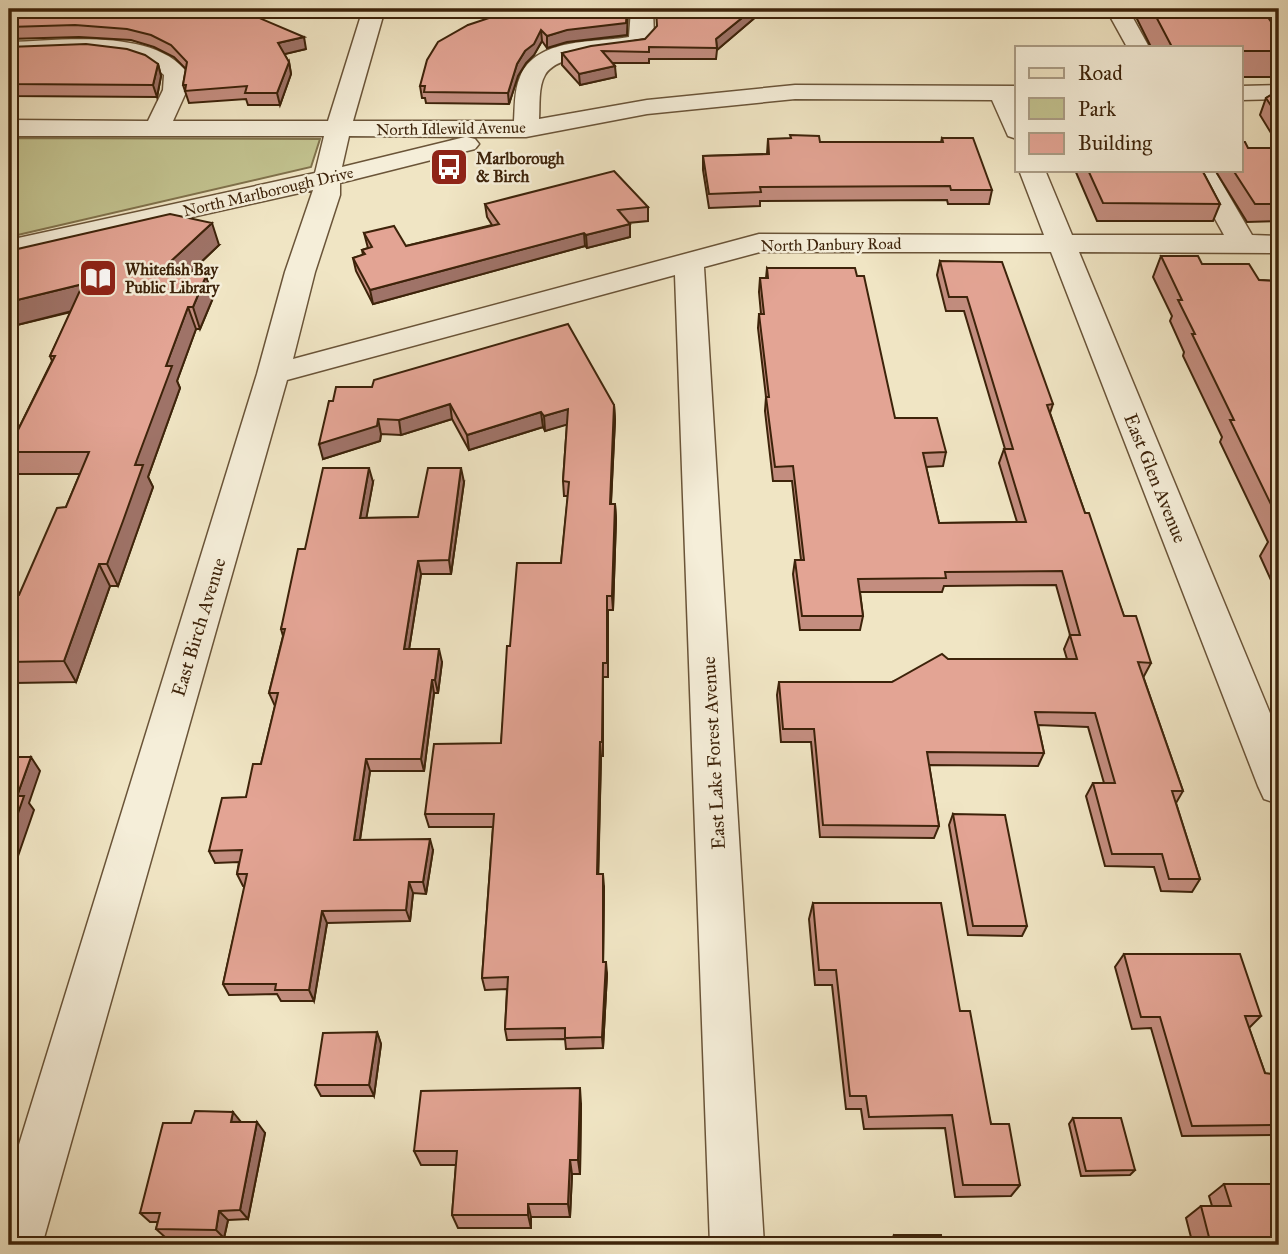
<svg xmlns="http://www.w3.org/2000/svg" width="1288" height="1254" font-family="'IM FELL Great Primer',serif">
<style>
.green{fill:#c2c28f;stroke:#80724c;stroke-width:2}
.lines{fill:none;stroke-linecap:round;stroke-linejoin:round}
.minor-casing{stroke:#6a5438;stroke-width:3}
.major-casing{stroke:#3d230a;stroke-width:3}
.minor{fill:#f5eed9;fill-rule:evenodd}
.major{fill:#f0e5c4;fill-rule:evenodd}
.wall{fill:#c38d7f;stroke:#3d230a;stroke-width:2}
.shaded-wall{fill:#9f7368;stroke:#3d230a;stroke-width:2}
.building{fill:#e3a494;stroke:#3d230a;stroke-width:2}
.labels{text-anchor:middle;stroke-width:5;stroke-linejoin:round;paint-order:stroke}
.far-street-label{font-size:16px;fill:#3d230a;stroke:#f5eed9}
.far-poi-label{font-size:16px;font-weight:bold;fill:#3d230a;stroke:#f5eed9;text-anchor:start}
.street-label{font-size:19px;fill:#3d230a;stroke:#f5eed9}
</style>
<rect width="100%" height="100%" fill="#f0e5c4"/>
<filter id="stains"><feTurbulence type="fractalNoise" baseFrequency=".00286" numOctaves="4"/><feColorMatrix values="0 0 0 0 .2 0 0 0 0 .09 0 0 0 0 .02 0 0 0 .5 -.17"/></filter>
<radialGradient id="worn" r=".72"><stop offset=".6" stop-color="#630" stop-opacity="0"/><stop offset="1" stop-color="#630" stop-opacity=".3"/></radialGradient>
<path class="green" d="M9,138L320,139L311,167L9,237Z"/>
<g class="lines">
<defs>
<g id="minor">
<path d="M363,9H385L353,121H514C515,107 514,91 520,77C536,37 595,43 629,37L631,9H653L654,37L645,48C620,54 559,51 545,75C538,87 540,106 539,119L647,100L795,85L1017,86V139L1008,136L992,100L795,99L647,114L526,137H467L475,139L479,144L475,149L340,183V195L315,272L293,359L759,234L1044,235L1019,170H1045L1072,235H1224L1188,170H1214L1252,235L1279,236V253L1079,252L1279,735V804L1264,799L1258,786L1051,252H760L704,267L764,1245H710L675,275L287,380L42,1245H9V1177L257,374L285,272L313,190L9,258V240L315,173L324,136H9V120L148,121L163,90L164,75C131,42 52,55 9,56V42C59,41 155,27 188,74L187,90L173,121H328ZM349,136L465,137L342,167Z"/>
<path d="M1106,9H1128L1149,47H1127Z"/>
<path d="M1279,85V99L1241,100V86Z"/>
</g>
<path id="major" d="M1267,9H1279V18L1271,16Z"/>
</defs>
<use href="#minor" class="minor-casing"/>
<use href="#major" class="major-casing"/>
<use href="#minor" class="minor"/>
<use href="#major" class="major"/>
</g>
<g class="wall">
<path d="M9,9L306,49L284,54L289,62L291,74L280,105H248L246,99L189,103L183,85L186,69L174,57L154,47L131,40L79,37L9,39V40Z"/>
<path d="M1132,9H1262L1279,33V77H1241V47H1151Z"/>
<path d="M758,15L717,50L716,59H649V63H613L616,77L580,85L562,65V53L645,39Z"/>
<path d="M468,25L627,35L567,42L547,48L542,41L534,55L526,63L518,76L509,104L426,103L425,98H422L420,86Z"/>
<path d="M9,47L158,64L161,76L157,97L9,96Z"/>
<path d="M1279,90V146L1260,115L1266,98Z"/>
<path d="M942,138L992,190L989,204H948L947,200L760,201V206L709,208L703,170V156L767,154L768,139L820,142H941Z"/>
<path d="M1248,148H1279V221L1247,222L1215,170H1241Z"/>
<path d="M1075,170H1202L1220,204L1213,221H1097Z"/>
<path d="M485,204L648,207V221L628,223L630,224V237L587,248L585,246L373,304L356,271L353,258L363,255L362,250L368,248L364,233L406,246L492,225L487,217Z"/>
<path d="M9,245L14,250L219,245L187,276H206L213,298L200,329H196L177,381L180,388L148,477L153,487L133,543L118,586H110L76,682L14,683L9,675V596L19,595L66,507L80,474H18L9,456V448L52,361L50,356L71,312L9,327Z"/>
<path d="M1161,256L1202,264L1259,280L1279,281V589H1275L1260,556L1268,542L1220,442L1222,437L1183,356L1184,352L1170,321L1172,316L1153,277Z"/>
<path d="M940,261L1053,404L1050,413L1085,513L1124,616L1151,663L1144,676H1143L1183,791L1176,803L1200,879L1192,892L1161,891L1154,867L1105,866L1086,796L1093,783H1104L1088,727L1038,725L1044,753L1038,766L929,765L939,826L934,838L820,837L811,742H781L777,695L779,682H892L948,659H1067L1064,649L1070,635L1056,585L944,586L942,592H860L863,616L860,630H800L793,574L795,560H801L792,481H773L765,411L766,397L758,328L759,314H761L759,292L760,278H766L767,268L895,418L946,452L943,466L926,467L939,523L1017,522L999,463L1004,449H1005L964,311H946L937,275Z"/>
<path d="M329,401L614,405L615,420L611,504H615L616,519L613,610H608V677H603V756H601L598,874L604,887L603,962L607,974L603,1048L566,1049L565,1039L507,1040L505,1029L507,989L485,990L482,978L493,827H429L425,814L501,743L510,646L561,563L568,496H564L563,481L567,424L545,431L543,427L469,450L452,419L401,435L381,434L380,441L323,459Z"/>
<path d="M373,482L366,518L418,517L464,482L451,574H421L409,649L442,662L438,693H434L424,771H370L360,840L433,850L426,894L413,893L410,921L327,923L314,1001H281L277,994L229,995L223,984L245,886H243L237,874L239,862L215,863L209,851L246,797L261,764L275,706L269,693L283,636L281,629L305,549Z"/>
<path d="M953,814L1027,926L1022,936L968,935L949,825Z"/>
<path d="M9,889L18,900V927H9Z"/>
<path d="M813,903L960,1011L991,1124L1020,1185L1011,1196L955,1197L945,1128L864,1129L861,1109H846L832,985H815L809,919Z"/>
<path d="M1124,954L1261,1016L1249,1028L1265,1073L1279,1098V1132L1276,1135L1182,1136L1151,1028L1132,1029L1115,967Z"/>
<path d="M377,1032L381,1044L374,1096H321L315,1085Z"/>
<path d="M581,1104L580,1174H572L570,1217H531V1228H458L452,1215L456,1165H421L414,1151Z"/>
<path d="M1073,1118L1135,1170L1130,1175L1081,1176L1069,1124Z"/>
<path d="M241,1122L265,1133L248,1219L228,1220L224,1238H166L156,1229L158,1222H150L140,1213Z"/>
<path d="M1224,1184L1279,1245H1193L1186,1218L1201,1206H1212L1209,1196Z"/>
<path d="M894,1235L942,1245H889Z"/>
</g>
<g class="shaded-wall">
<path d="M628,9L627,35L567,42L547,48V36Z"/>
<path d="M753,9H758V15L717,50L716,39Z"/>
<path d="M541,30L542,41L534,55L526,63L518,76L509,104L508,93L517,64L525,51Z"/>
<path d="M304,37L306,49L281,55L278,43Z"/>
<path d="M289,62L291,74L280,105L277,93Z"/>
<path d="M158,64L161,76L157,97L153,85Z"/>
<path d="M615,66L616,77L580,85L579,74Z"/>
<path d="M212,223L219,245L164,297L156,275Z"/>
<path d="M630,224V237L587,248L586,235Z"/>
<path d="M584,233L585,246L373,304L370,290Z"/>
<path d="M206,276L213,298L200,329L193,307Z"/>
<path d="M83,284L92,306L9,327V302Z"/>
<path d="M188,307L196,329L177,381L180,388L148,477L153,487L118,586L107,564L135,465L166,366Z"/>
<path d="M450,404L452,419L401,435L399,420Z"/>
<path d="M614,405L615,420L610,519V504Z"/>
<path d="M568,409L569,424L545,431L544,416Z"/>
<path d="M541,412L543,427L469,450L467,435Z"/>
<path d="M378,419L381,434L380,441L323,459L319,444Z"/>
<path d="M369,468L373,482L364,531L360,518Z"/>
<path d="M461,468L464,482L451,574L449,560Z"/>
<path d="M615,504L616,519L613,610L612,596Z"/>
<path d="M418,561L421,574L407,662L404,649Z"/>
<path d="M99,564L110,586L76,682L64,661Z"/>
<path d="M439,649L442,662L438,693L435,680Z"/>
<path d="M432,680L434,693L424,771L421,759Z"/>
<path d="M600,742L601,756L598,887L597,874Z"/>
<path d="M31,757L40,771L29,803L34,810L9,882V839L17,796Z"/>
<path d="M366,759L370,771L358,852L354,840Z"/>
<path d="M430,839L433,850L426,894L423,882Z"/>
<path d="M603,874L604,887L603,974Z"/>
<path d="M409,882L413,893L410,921L406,910Z"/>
<path d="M9,889L18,900V927L9,916Z"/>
<path d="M322,911L327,923L314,1001L309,990Z"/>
<path d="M606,962L607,974L603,1048L602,1037Z"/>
<path d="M377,1032L381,1044L374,1096L369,1085Z"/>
<path d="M580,1088L581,1104L580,1174L578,1160Z"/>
<path d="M233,1112L241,1122H231Z"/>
<path d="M257,1122L265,1133L248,1219L240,1210Z"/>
<path d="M570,1160L572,1174L570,1217L568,1204Z"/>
<path d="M528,1204L531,1217V1228L528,1215Z"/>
<path d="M219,1211L228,1220L224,1238L216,1230Z"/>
</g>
<g class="building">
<path d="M9,9H238L304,37L278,43L289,62L277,93H245L247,86L185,91L186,85H183L187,62L171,45L151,35L127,29L75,25L9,27Z"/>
<path d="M516,9H627L626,23L567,30L547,36L541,30L534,44L525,51L517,64L508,93L424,92L425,86H420L427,60L438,42L468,25Z"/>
<path d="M656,9H753L716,39L717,48L649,47V52L602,51L615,66L579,74L562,53L591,46L645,39L657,26Z"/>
<path d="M1152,9H1262L1279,33V51H1241V47H1172Z"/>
<path d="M86,44L127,49L145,55L158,64L153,85L9,84V47Z"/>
<path d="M1279,90V118L1266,98Z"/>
<path d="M790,135L819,136L820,142H943L942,138H973L992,190H951L950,186L760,187L761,192L709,194L703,156L769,154L768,139L791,138Z"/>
<path d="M1241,142H1245L1248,148H1279V204H1255L1233,170H1241Z"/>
<path d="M1088,170H1202L1220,204L1103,203Z"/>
<path d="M614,171L648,207L618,210L630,224L586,235L584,233L370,290L353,258L365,254L362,250L372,247L364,233L394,226L406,246L499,224L485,204Z"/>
<path d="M170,214L212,223L156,275L206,276L193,307H188L166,366H172L135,465H143L123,521L107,564H99L64,661L9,662V636L12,626H9V596L19,595L57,508L66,507L89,452H9V448L55,356H50L83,284L9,302V245L11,244L13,250Z"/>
<path d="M1161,256H1198L1202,264H1249L1259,280L1279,281V521L1230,420H1234L1192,334H1195L1178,300H1182Z"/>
<path d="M940,261L1002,262L1053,404L1047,405L1085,513H1089L1124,616H1136L1151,663L1138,662L1183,791H1172L1200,879H1169L1162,854H1112L1093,783H1115L1095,713L1035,712L1044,753L927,752L939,826L823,825L814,729H783L779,682H892L942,654L948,659H1077L1070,635H1080L1062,571L945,572L946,578L858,579L863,616H802L795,560H804L793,466L775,467L766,397H769L759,314H764L760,278H768L767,268H855L857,276H864L895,418H937L946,452L923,453L939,523L1026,522L1004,449H1013L967,297H949Z"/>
<path d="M568,324L614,405L610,504H615L612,596H607V663H603L602,742H600L597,874H603V962H606L602,1037L565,1038V1028L505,1029L508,977L482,978L494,814H425L434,744L501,743L507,646H510L517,563H561L569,482L563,481L568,409L544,416L541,412L467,435L450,404L399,420L378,419L377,426L319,444L329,401H333L336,387H372L374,380Z"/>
<path d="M323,468H369L360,518L418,517L428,468H461L449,560L418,561L404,649H439L435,680H432L421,759H366L354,840L430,839L423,882H409L406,910L322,911L309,990H275L276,984H223L247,874H237L242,850L209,851L222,798L246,797L253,764H261L278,693H269L285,629H281L298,549H305Z"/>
<path d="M1272,535H1279V552Z"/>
<path d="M9,757H31L17,796H24L9,839Z"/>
<path d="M953,814L1005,815L1027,926H973Z"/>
<path d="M813,903H941L960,1011H970L991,1124H1009L1020,1185H963L952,1115L869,1117L866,1096H850L836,970H819Z"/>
<path d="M1124,954H1240L1261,1016H1245L1265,1073L1272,1074L1279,1098V1125L1192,1126L1160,1017H1141Z"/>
<path d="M377,1032L369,1085H315L323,1033Z"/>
<path d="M580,1088L578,1160H570L568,1204H528V1215H452L457,1151H414L421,1091Z"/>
<path d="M195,1111L233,1112L231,1122H257L240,1210L219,1211L216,1230L156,1229L160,1213H140L163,1123H191Z"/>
<path d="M1073,1118H1121L1135,1170L1086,1171Z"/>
<path d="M1224,1184H1279V1245H1211L1201,1206H1231Z"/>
<path d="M894,1235H941L942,1245H895Z"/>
</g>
<defs>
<symbol id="bus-square" viewBox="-11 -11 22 22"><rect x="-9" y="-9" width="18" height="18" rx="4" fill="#8f2418" stroke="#f5eed9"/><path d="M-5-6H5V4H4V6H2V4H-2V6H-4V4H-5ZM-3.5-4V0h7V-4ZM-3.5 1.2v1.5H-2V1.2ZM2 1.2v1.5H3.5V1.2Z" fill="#fff"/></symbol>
<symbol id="library-square" viewBox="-11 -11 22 22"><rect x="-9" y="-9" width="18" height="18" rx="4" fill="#8f2418" stroke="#f5eed9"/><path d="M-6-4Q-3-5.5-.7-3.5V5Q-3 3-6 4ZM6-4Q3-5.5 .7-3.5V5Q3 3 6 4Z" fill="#fff"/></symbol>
</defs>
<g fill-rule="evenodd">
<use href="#bus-square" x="427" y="145" width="44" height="44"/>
<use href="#library-square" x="76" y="256" width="44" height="44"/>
</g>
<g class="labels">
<g class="far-street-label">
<text transform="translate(451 128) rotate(-1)" y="6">North Idlewild Avenue</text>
<text transform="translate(268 191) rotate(-13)" y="6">North Marlborough Drive</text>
<text transform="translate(831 244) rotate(-1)" y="6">North Danbury Road</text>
</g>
<g class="far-poi-label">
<text x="476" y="164">Marlborough<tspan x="476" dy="18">&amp; Birch</tspan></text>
<text x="125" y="275">Whitefish Bay<tspan x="125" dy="18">Public Library</tspan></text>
</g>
<g class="street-label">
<text transform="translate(1156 478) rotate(68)" y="7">East Glen Avenue</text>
<text transform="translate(198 627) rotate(-73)" y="7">East Birch Avenue</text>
<text transform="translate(713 753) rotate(-93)" y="7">East Lake Forest Avenue</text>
</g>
</g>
<rect width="1288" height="1254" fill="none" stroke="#f0e5c4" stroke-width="35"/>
<rect x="10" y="10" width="1267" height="1233" fill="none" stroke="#3d230a" stroke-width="3.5"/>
<rect x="18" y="18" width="1253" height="1219" fill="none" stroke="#3d230a" stroke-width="2"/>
<rect x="1015" y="46" width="228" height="126" fill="#f5eed9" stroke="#ab9d86" stroke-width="2"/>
<rect x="1029" y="68" width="35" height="10" fill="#f0e5c4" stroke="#ab9d86" stroke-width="2"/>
<text x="1078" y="80" font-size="21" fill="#3d230a">Road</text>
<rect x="1029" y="98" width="35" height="21" fill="#c2c28f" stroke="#ab9d86" stroke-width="2"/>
<text x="1078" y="116" font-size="21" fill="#3d230a">Park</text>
<rect x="1029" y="133" width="35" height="21" fill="#e3a494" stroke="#ab9d86" stroke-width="2"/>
<text x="1078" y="150" font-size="21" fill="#3d230a">Building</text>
<rect width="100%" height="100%" filter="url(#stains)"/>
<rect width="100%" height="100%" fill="url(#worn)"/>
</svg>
